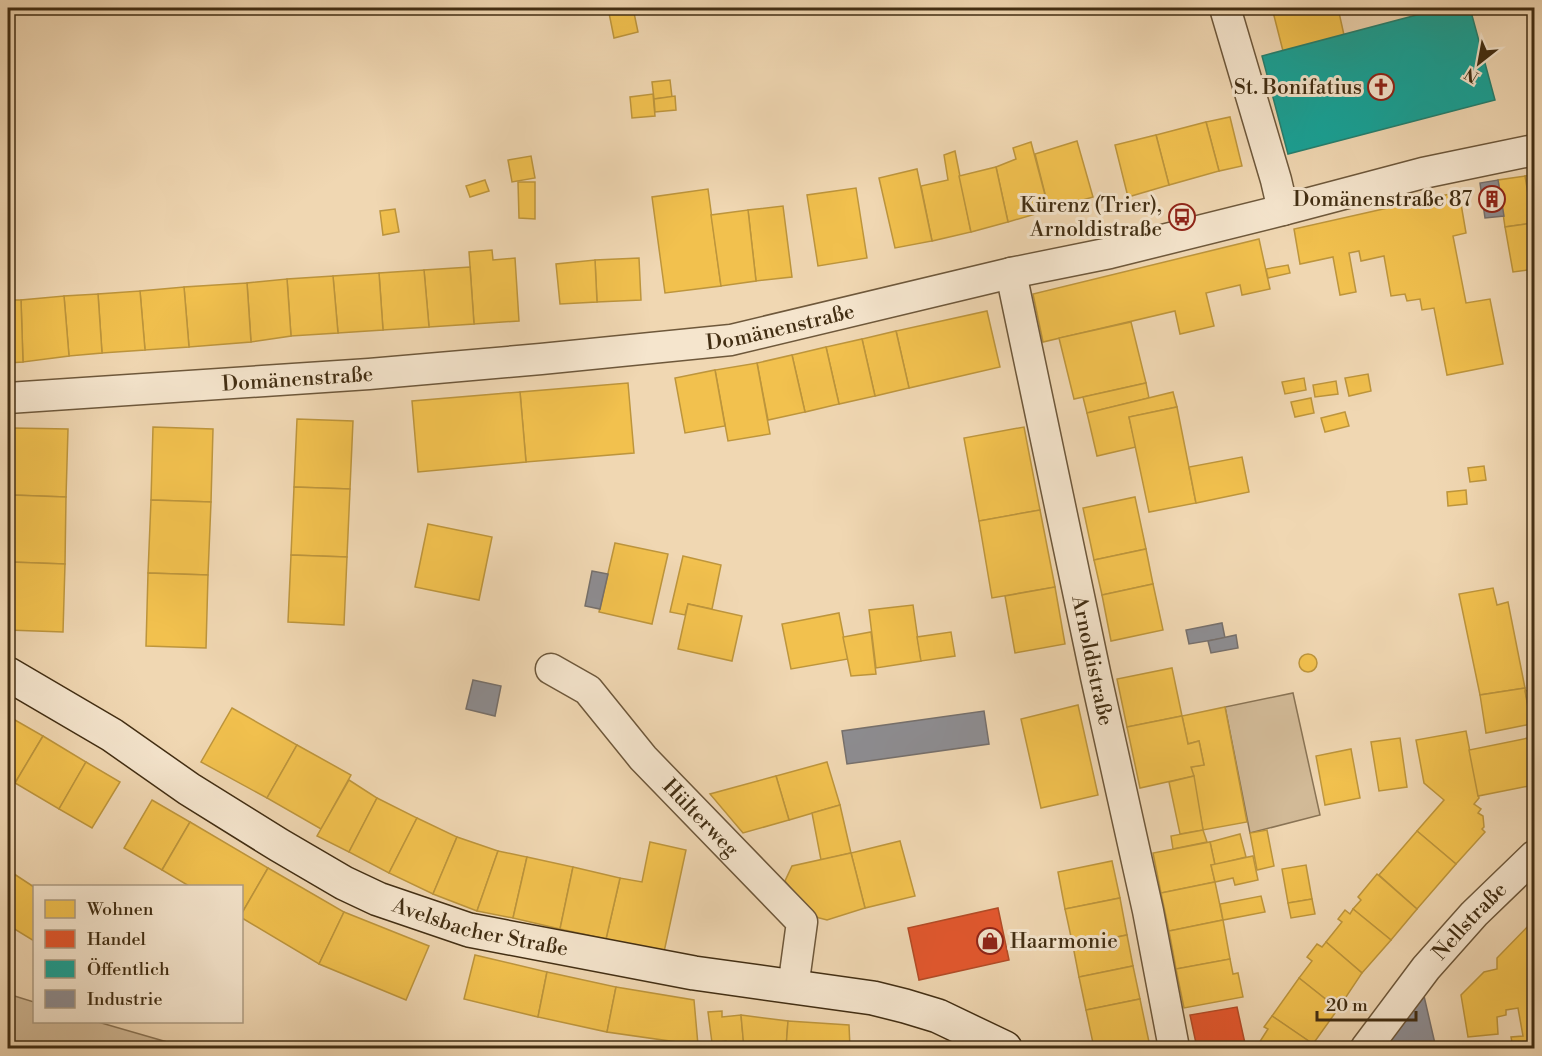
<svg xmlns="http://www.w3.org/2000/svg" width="1542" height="1056" font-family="'Libre Bodoni',serif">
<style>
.green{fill:#d2ba97;stroke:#8a7455;stroke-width:1.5}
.homes{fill:#f2c14e;stroke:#bd953c;stroke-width:1.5}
.shops{fill:#e4572e;stroke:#b34b26;stroke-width:1.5}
.public{fill:#17a398;stroke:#248070;stroke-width:1.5}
.industry{fill:#8d8d92;stroke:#76706c;stroke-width:1.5}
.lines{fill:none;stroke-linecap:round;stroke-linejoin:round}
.street-casing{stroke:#6e583b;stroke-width:33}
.secondary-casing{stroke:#422e13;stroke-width:36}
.street{stroke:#f5e5cd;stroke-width:30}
.secondary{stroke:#f5e5cd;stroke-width:33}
.labels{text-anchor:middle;stroke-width:6;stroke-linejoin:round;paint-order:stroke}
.poi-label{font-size:21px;fill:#422e13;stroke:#f5e5cd;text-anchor:end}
.street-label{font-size:21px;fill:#422e13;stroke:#f5e5cd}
</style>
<rect width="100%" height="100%" fill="#f0d7b2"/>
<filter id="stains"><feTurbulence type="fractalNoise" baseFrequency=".00333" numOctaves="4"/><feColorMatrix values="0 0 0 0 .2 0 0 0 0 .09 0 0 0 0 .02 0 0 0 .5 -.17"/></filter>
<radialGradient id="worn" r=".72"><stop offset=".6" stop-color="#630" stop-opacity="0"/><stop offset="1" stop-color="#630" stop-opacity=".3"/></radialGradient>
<g class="green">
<path d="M282,8H482L405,14L331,12Z"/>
<path d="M1293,693L1320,815L1250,833L1225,707Z"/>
<path d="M8,994L34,1002V1022H98L188,1048H8Z"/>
</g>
<g class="homes">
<path d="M608,8H633L638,32L614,38Z"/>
<path d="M1272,8H1338L1344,35L1283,51Z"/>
<path d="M670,80L672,97L654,99L652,82Z"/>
<path d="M653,94L655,116L632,118L630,97Z"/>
<path d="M675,96L676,110L655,112L654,99Z"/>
<path d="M1230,117L1242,166L1219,171L1206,122Z"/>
<path d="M1206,122L1219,171L1169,185L1156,135Z"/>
<path d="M1156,135L1169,185L1128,197L1115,145Z"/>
<path d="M1077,141L1093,197L1049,210L1035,154Z"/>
<path d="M1031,142L1049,210L1008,222L996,167L1016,159L1013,148Z"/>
<path d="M955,151L971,232L932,241L921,186L948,180L944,155Z"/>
<path d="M531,156L535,178L512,182L508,160Z"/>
<path d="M996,167L1008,222L971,232L959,176Z"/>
<path d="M917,169L932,241L895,248L879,178Z"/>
<path d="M1534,175V223H1533L1525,176Z"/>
<path d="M1525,176L1533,223L1505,227L1498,180Z"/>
<path d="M485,180L489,191L470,197L466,186Z"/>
<path d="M518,182H535V219L519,218Z"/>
<path d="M856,188L867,258L818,266L807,195Z"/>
<path d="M708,189L721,286L665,293L652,197Z"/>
<path d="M1459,192L1466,233L1453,236L1466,303L1490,299L1503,364L1447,375L1434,308L1422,310L1420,299L1407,301L1405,294L1391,296L1384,256L1361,261L1359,251L1349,253L1356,292L1340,295L1333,257L1300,264L1294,229Z"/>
<path d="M783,206L792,277L756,281L748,210Z"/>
<path d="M395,209L399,232L383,235L380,211Z"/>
<path d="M748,210L756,281L721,286L711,215Z"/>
<path d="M1533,223L1534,269L1513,272L1505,227Z"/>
<path d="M1259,239L1270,289L1242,295L1240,285L1206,293L1214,326L1180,334L1175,311L1043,342L1033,294Z"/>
<path d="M492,250L493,260L515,258L519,321L474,324L469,252Z"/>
<path d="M639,258L641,300L597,302L595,260Z"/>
<path d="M595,260L597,302L560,304L556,264Z"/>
<path d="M1288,265L1290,273L1268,278L1266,269Z"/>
<path d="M470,267L474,324L429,327L424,270Z"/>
<path d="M424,270L429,327L383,330L379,273Z"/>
<path d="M379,273L383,330L338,333L333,276Z"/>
<path d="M333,276L338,333L291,336L287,279Z"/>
<path d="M287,279L291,336L251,342L247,283Z"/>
<path d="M247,283L251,342L189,347L184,287Z"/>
<path d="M184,287L189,347L145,350L140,291Z"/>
<path d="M140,291L145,350L102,353L98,294Z"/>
<path d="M98,294L102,353L69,356L64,296Z"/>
<path d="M64,296L69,356L23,362L21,300Z"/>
<path d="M8,300H21L23,362L8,363Z"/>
<path d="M987,311L1000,367L909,388L896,331Z"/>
<path d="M1131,322L1146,383L1074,399L1059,338Z"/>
<path d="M896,331L909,388L875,396L862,339Z"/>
<path d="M862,339L875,396L839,404L826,347Z"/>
<path d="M826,347L839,404L805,412L792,355Z"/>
<path d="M792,355L805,412L768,420L757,363Z"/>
<path d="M757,363L770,434L728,441L715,370Z"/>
<path d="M715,370L725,426L685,433L675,378Z"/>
<path d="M1368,374L1371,391L1349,396L1345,378Z"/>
<path d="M1304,378L1306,390L1285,394L1282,382Z"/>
<path d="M1336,381L1338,394L1315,397L1313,385Z"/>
<path d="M628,383L634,453L526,462L520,392Z"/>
<path d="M1146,383L1149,398L1087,413L1083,397Z"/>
<path d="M520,392L526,462L418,472L412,401Z"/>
<path d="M1173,392L1177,407L1129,417L1136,447L1097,456L1087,413Z"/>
<path d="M1311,398L1314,413L1295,417L1291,402Z"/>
<path d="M1177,407L1196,503L1149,512L1129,417Z"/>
<path d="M1345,412L1349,426L1325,432L1321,418Z"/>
<path d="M297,419L353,421L350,489L294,487Z"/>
<path d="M153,427L213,429L211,502L151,500Z"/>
<path d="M1024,427L1040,510L979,521L964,438Z"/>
<path d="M13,428L68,429L66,497L12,495Z"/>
<path d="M1242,457L1249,492L1196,503L1189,467Z"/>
<path d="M1484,466L1486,480L1470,482L1468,468Z"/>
<path d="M294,487L350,489L347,557L291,555Z"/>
<path d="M1466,490L1467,504L1448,506L1447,492Z"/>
<path d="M12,495L66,497L65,564L10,562Z"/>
<path d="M1135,497L1146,549L1094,560L1083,508Z"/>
<path d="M151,500L211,502L208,575L148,573Z"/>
<path d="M1040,510L1055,587L992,598L979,521Z"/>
<path d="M428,524L492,537L479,600L415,587Z"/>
<path d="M615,543L668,554L652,624L599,612Z"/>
<path d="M1146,549L1153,584L1102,595L1094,560Z"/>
<path d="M291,555L347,557L344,625L288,622Z"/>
<path d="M683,556L721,565L712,609L688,604L685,615L670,612Z"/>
<path d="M10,562L65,564L63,632L8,630Z"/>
<path d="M148,573L208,575L206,648L146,646Z"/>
<path d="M1153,584L1163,630L1111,641L1102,595Z"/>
<path d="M1055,587L1065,644L1015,653L1005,596Z"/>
<path d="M1493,588L1497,605L1508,602L1525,688L1480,695L1459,594Z"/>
<path d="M688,604L742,616L732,661L678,649Z"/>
<path d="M913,605L921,661L876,668L869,610Z"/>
<path d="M839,613L848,659L791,669L782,624Z"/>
<path d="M871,632L876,674L851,676L843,637Z"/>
<path d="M951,632L955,656L921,661L917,637Z"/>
<circle cx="1308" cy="663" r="9"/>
<path d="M1172,668L1182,716L1127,727L1117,679Z"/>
<path d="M1525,688L1531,724L1486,733L1480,695Z"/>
<path d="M1534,689V724H1531L1525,691Z"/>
<path d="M1078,705L1098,795L1041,808L1021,719Z"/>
<path d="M1225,707L1247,822L1203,830L1191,767L1204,765L1199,741L1188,744L1182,716Z"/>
<path d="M232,708L297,745L267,798L201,762Z"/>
<path d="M8,716L43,736L15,783L8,779Z"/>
<path d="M1182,716L1188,744L1199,741L1204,765L1191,767L1194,776L1140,788L1127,727Z"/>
<path d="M1466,731L1479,798L1474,804L1481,809L1478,813L1483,816L1484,827L1482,829L1485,832L1456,864L1417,831L1444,800L1424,783L1416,740Z"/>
<path d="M43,736L86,762L59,809L15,783Z"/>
<path d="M1533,737L1534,785L1478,796L1469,750Z"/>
<path d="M1400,738L1407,787L1379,791L1371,742Z"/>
<path d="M297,745L351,775L321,829L267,798Z"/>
<path d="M1351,749L1360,798L1325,805L1316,756Z"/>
<path d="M86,762L120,782L92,828L59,809Z"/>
<path d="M827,762L840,805L789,820L776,776Z"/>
<path d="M776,776L789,820L743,833L710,794Z"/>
<path d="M1194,776L1203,830L1180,834L1169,782Z"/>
<path d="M349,780L377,798L349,852L317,836Z"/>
<path d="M377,798L417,818L389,873L349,852Z"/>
<path d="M152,800L190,822L162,870L124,848Z"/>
<path d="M840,805L851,853L821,860L812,813Z"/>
<path d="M417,818L457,837L433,894L389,873Z"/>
<path d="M190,822L268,868L242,913V886H189L162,870Z"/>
<path d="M1203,830L1207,842L1173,849L1171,836Z"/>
<path d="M1267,830L1274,866L1257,870L1250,833Z"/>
<path d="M1417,831L1456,864L1417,909L1379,875Z"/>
<path d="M1240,834L1246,857L1215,865L1210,842Z"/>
<path d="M457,837L498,851L477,911L433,894Z"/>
<path d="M900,841L915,896L865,908L851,853Z"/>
<path d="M650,842L686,850L664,952L606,939L620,878L642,882Z"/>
<path d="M1210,842L1215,865H1211L1215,882L1161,893L1153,853Z"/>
<path d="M498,851L527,857L513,918L477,911Z"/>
<path d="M851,853L865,908L827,920L812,916L785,881L792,866Z"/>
<path d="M1253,856L1258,880L1235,885L1233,878L1215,882L1211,865Z"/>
<path d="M527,857L573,867L560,929L513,918Z"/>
<path d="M1112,861L1120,898L1065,909L1058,872Z"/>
<path d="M1306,865L1312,899L1288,903L1282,869Z"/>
<path d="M573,867L620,878L606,939L560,929Z"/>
<path d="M268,868L344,912L319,964L242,918V913Z"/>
<path d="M8,870L34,887V941L8,925Z"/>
<path d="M1377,874L1417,909L1391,940L1353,909L1361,900L1358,897Z"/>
<path d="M1215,882L1223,920L1169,931L1161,893Z"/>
<path d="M1261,896L1265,912L1223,920L1220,904Z"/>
<path d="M1120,898L1127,935L1073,946L1065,909Z"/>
<path d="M1312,899L1315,914L1291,918L1288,903Z"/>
<path d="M1353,909L1391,940L1362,973L1326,942L1342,922L1338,919L1345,910L1350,914Z"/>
<path d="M344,912L429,946L406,1000L319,964Z"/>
<path d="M1223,920L1230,959L1176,969L1169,931Z"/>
<path d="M1534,920V1048H1513L1511,1037L1523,1036L1518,1008L1506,1010V1015L1497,1017L1498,1034L1468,1037L1461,995L1484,972L1497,969V958Z"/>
<path d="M1127,935L1133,966L1079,977L1073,946Z"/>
<path d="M1326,942L1362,973L1338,1009L1299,978L1312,961L1307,957L1317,944L1322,947Z"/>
<path d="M475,955L547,972L538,1017L464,999Z"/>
<path d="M1230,959L1233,974L1238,973L1243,997L1184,1008L1176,969Z"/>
<path d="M1133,966L1140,999L1086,1010L1079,977Z"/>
<path d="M547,972L616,987L607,1032L538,1017Z"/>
<path d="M1299,978L1338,1009L1313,1044L1272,1016Z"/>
<path d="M616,987L694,1000L698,1045L607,1032Z"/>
<path d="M1140,999L1149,1042L1118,1048H1094L1086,1010Z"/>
<path d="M722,1011V1017L741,1015L744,1047L727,1048L726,1041L712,1043L708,1012Z"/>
<path d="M741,1015L788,1021L786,1048H744Z"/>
<path d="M1272,1016L1313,1044L1310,1048H1267L1259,1043L1268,1029L1264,1027Z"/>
<path d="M788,1021L849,1025L850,1048H786Z"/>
</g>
<g class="shops">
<path d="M998,908L1009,960L919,980L908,928Z"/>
<path d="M1237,1007L1246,1048H1197L1190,1015Z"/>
</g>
<path class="public" d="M1443,8H1473H1470L1495,100L1288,154L1262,56Z"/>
<g class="industry">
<path d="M1498,180L1504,216L1485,218L1480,183Z"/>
<path d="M592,571L608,574L600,609L585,606Z"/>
<path d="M1222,623L1225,638L1189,644L1186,630Z"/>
<path d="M1236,635L1238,648L1211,653L1208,641Z"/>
<path d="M473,680L501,686L495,716L466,709Z"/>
<path d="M984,711L989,744L847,764L842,731Z"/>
<path d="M1424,996L1436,1048H1403L1390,1041Z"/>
</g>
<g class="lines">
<defs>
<g id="street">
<path d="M1225,8L1276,180L1283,210"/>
<path id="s1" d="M1011,273L1096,677L1148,911L1174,1048"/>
<path id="s2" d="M8,398L369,374L541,359L731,340L1011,273L1110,253L1283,210L1423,173L1534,150"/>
<path id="s3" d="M551,669L588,690L643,758L802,922L793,988"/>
<path id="s4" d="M1366,1048L1426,968L1474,914L1534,856"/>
</g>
<g id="secondary">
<path id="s5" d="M8,674L112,735L189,789L279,845L344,883L378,899L469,930L694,973L873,998L905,1006L938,1016L1005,1048"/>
</g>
</defs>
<use href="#street" class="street-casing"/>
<use href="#secondary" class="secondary-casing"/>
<use href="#street" class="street"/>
<use href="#secondary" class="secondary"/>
</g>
<defs>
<symbol id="church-ring" viewBox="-11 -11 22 22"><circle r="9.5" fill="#f5e5cd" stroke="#8f2418" stroke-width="1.5"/><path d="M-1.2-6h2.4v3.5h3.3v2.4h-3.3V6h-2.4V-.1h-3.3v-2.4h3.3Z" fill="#8f2418"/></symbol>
<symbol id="building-ring" viewBox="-11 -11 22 22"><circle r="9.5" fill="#f5e5cd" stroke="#8f2418" stroke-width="1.5"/><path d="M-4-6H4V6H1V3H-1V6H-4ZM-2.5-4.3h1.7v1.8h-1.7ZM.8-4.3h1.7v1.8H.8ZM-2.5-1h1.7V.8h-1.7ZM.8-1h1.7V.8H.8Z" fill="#8f2418"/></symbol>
<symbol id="bus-ring" viewBox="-11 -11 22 22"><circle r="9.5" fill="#f5e5cd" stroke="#8f2418" stroke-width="1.5"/><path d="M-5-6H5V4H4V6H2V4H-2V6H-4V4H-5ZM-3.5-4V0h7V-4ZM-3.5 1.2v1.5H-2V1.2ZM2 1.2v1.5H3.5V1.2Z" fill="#8f2418"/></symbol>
<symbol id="shop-ring" viewBox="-11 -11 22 22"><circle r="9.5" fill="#f5e5cd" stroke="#8f2418" stroke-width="1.5"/><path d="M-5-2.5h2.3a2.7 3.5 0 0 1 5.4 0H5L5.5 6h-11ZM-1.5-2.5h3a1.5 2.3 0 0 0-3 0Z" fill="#8f2418"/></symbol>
</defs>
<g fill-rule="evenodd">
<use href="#church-ring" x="1366" y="72" width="30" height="30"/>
<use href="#building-ring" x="1477" y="184" width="30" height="30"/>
<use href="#bus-ring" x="1167" y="202" width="30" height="30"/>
<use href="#shop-ring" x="975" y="926" width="30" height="30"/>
</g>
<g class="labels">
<g class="poi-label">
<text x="1362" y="94">St. Bonifatius</text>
<text x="1472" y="206">Domänenstraße 87</text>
<text x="1162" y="212">Kürenz (Trier),<tspan x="1162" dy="24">Arnoldistraße</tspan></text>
<text x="1010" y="948" text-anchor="start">Haarmonie</text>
</g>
<g class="street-label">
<text dy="7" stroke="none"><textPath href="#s2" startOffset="776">Domänenstraße</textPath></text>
<text dy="7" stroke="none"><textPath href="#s2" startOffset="290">Domänenstraße</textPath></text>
<text dy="7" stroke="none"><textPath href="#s1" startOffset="396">Arnoldistraße</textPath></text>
<text dy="7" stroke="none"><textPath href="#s3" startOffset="213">Hülterweg</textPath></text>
<text dy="7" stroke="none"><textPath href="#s4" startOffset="164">Nellstraße</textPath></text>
<text dy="7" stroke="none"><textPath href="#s5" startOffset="540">Avelsbacher Straße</textPath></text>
</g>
</g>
<rect width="1542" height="1056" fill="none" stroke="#f0d7b2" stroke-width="30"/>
<rect x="9" y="9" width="1524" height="1038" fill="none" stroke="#422e13" stroke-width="3"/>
<rect x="15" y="15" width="1512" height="1026" fill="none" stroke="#422e13" stroke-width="1.5"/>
<rect x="33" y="885" width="210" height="138" fill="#f5e5cd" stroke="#ad9c83" stroke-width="1.5"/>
<rect x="45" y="900" width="30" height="18" fill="#f2c14e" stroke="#ad9c83" stroke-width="1.5"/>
<text x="87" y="915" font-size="18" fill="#422e13">Wohnen</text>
<rect x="45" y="930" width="30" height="18" fill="#e4572e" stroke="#ad9c83" stroke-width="1.5"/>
<text x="87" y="945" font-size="18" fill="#422e13">Handel</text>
<rect x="45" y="960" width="30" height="18" fill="#17a398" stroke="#ad9c83" stroke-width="1.5"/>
<text x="87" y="975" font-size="18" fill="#422e13">Öffentlich</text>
<rect x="45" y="990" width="30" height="18" fill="#8d8d92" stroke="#ad9c83" stroke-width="1.5"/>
<text x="87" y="1005" font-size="18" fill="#422e13">Industrie</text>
<g transform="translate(1479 63) rotate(211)" stroke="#f5e5cd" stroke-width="4.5" paint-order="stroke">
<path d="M0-4.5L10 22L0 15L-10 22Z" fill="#422e13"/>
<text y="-9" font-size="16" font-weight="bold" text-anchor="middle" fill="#422e13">N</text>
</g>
<path d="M1317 1011v9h99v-9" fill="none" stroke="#422e13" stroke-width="3"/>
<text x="1326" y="1011" font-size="18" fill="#422e13" stroke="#f5e5cd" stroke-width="4.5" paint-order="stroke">20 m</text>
<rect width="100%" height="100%" filter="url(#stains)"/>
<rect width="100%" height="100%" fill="url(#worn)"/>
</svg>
